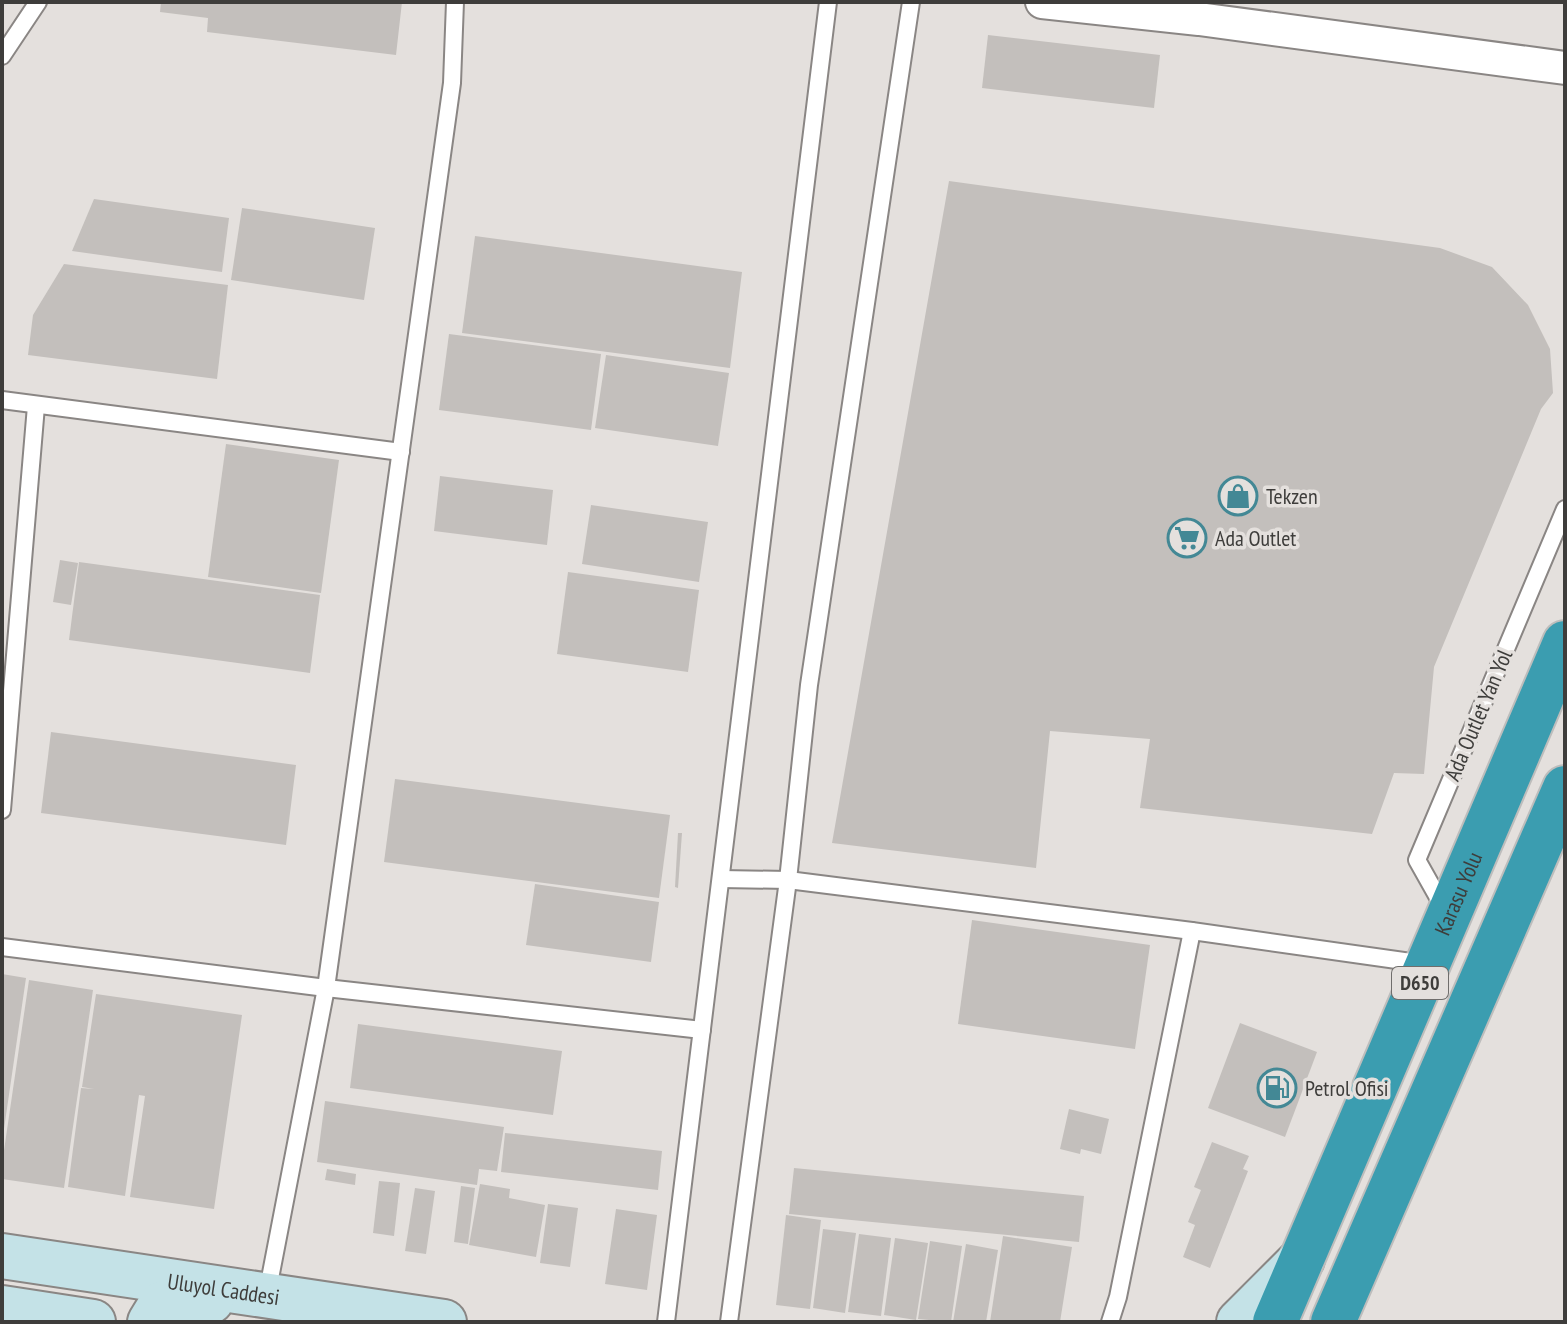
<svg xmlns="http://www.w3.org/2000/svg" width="1567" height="1324" font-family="'PT Sans Narrow',sans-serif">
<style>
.building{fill:#c3bfbc}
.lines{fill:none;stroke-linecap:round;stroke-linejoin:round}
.lane-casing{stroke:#8a8684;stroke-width:20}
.street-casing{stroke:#8a8684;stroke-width:36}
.secondary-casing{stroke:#8a8684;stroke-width:48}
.highway-casing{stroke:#bdbdbc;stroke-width:48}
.lane{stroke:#fff;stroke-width:16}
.street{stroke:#fff;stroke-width:32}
.secondary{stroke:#c4e2e7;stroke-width:44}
.highway{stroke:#3b9db0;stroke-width:44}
.labels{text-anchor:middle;stroke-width:7;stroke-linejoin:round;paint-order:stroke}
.shield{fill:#e4e0dd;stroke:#706e6c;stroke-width:2}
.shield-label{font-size:20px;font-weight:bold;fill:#3e3d3b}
.poi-label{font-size:22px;fill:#3e3d3b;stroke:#e4e0dd;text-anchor:start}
.street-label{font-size:22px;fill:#3e3d3b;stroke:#e4e0dd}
</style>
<rect width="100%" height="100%" fill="#e4e0dd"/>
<g class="building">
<path d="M161,2H402L396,55L207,32L208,18L160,12Z"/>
<path d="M988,35L1160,55L1154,108L982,88Z"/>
<path d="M949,181L1440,248L1492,267L1528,305L1550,349L1553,393L1541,409L1434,667L1424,774L1394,773L1372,834L1140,808L1150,739L1050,731L1036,868L832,843Z"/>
<path d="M94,199L229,218L222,272L72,251Z"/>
<path d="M242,208L375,228L364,300L231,280Z"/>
<path d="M475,236L742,272L730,368L462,333Z"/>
<path d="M64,264L228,285L217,379L28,355L33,315Z"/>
<path d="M449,334L601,354L591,430L439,410Z"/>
<path d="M606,355L729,373L718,446L595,428Z"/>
<path d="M226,444L339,460L321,593L208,577Z"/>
<path d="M440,476L553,490L547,545L434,531Z"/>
<path d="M591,505L708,522L699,582L582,564Z"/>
<path d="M60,560L78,563L71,605L53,602Z"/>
<path d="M79,562L320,595L310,673L69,640Z"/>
<path d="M568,572L699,590L688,672L557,654Z"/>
<path d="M51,732L296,765L286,845L41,813Z"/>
<path d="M395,779L670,815L659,898L384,862Z"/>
<path d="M678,833H682L678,888L675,887Z"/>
<path d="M535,884L659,902L651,962L526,945Z"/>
<path d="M972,920L1150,945L1135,1049L958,1024Z"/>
<path d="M2,974L26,978L4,1129H2Z"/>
<path d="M29,980L93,990L64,1188L2,1179V1164Z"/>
<path d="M96,994L242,1015L214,1209L130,1197L145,1096L139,1095L125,1196L68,1187L81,1088L94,1089L82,1087Z"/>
<path d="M1240,1023L1317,1052L1285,1137L1208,1108Z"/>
<path d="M358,1024L562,1051L553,1115L350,1088Z"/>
<path d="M325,1101L504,1127L497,1171L479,1169L477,1185L317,1162Z"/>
<path d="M1069,1109L1109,1119L1101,1154L1081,1149L1080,1154L1060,1149Z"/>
<path d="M505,1133L662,1151L658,1190L501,1172Z"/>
<path d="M1212,1142L1249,1156L1243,1169L1248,1171L1210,1268L1183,1257L1195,1225L1188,1222L1201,1190L1194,1187Z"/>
<path d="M794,1168L1084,1196L1079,1242L789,1214Z"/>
<path d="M327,1169L356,1174L355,1185L325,1180Z"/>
<path d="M379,1181L400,1183L394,1236L373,1233Z"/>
<path d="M480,1184L510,1189L509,1198L545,1205L536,1257L469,1245Z"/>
<path d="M461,1186L475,1188L468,1244L454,1242Z"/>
<path d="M415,1188L435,1191L426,1254L405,1251Z"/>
<path d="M548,1204L578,1208L570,1267L540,1263Z"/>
<path d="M616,1209L657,1215L647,1290L605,1284Z"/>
<path d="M786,1215L821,1220L810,1309L776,1305Z"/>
<path d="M823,1229L856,1233L845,1313L813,1308Z"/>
<path d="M859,1234L891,1238L881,1316L848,1312Z"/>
<path d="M1003,1236L1072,1247L1060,1322H990Z"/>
<path d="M895,1238L928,1243L916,1320L884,1315Z"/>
<path d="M930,1241L962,1246L951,1322L918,1319Z"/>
<path d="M966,1244L998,1250L986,1322H953Z"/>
</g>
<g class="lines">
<defs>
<g id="lane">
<path d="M2,56L38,2"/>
<path d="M2,400L401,452"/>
<path d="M2,810L36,406"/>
<path d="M721,879L788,880L1192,931L1425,964"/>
<path d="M1444,908L1417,860L1565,509"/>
<path d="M2,947L326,988L702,1030"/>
<path d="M267,1294L326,988L452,83L455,2"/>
<path d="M666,1322L828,2"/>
<path d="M729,1322L788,880L809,685L911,2"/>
<path d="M1110,1322L1118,1297L1192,931"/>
</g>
<path id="street" d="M1042,2L1199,19L1565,68"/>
<g id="secondary">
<path id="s1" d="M2,1256L444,1322"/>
<path d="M2,1308L93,1322"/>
<path d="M150,1322L161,1304L176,1300L211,1301"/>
<path d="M1239,1322L1302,1259"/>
</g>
<g id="highway">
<path id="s2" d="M1275,1322L1565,643"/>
<path d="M1333,1322L1565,788"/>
</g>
</defs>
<use href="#lane" class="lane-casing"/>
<use href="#street" class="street-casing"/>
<use href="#secondary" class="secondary-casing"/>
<use href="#highway" class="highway-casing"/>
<use href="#lane" class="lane"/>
<use href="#street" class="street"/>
<use href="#secondary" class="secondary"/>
<use href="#highway" class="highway"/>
</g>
<defs>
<symbol id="shop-ring" viewBox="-11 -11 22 22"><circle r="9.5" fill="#e4e0dd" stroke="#438895" stroke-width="1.5"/><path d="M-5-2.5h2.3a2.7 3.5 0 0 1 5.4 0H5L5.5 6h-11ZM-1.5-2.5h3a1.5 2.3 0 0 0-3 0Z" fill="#438895"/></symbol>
<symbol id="supermarket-ring" viewBox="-11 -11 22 22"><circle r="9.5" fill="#e4e0dd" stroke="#438895" stroke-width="1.5"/><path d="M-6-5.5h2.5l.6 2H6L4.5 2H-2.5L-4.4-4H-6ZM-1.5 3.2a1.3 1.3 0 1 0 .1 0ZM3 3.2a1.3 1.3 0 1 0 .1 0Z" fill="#438895"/></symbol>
<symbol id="fuel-ring" viewBox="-11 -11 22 22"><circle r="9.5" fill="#e4e0dd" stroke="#438895" stroke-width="1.5"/><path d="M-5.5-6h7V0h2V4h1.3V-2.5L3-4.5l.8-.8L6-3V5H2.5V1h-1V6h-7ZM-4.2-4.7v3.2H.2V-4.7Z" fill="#438895"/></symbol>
</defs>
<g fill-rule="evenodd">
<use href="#shop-ring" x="1216" y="474" width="44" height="44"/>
<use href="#supermarket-ring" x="1165" y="516" width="44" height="44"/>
<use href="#fuel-ring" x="1255" y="1066" width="44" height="44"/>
</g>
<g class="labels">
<rect class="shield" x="1392" y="967" width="56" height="32" rx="6"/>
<g class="shield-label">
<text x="1420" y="990">D650</text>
</g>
<g class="poi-label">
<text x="1266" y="504">Tekzen</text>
<text x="1215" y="546">Ada Outlet</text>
<text x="1305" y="1096">Petrol Ofisi</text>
</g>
<g class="street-label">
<text transform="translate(1478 715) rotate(-67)" y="8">Ada Outlet Yan Yol</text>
<text dy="8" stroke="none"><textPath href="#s2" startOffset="466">Karasu Yolu</textPath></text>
<text dy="8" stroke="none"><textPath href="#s1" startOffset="224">Uluyol Caddesi</textPath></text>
</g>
</g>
<rect width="1567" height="1324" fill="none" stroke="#3e3d3b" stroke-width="8"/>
</svg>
